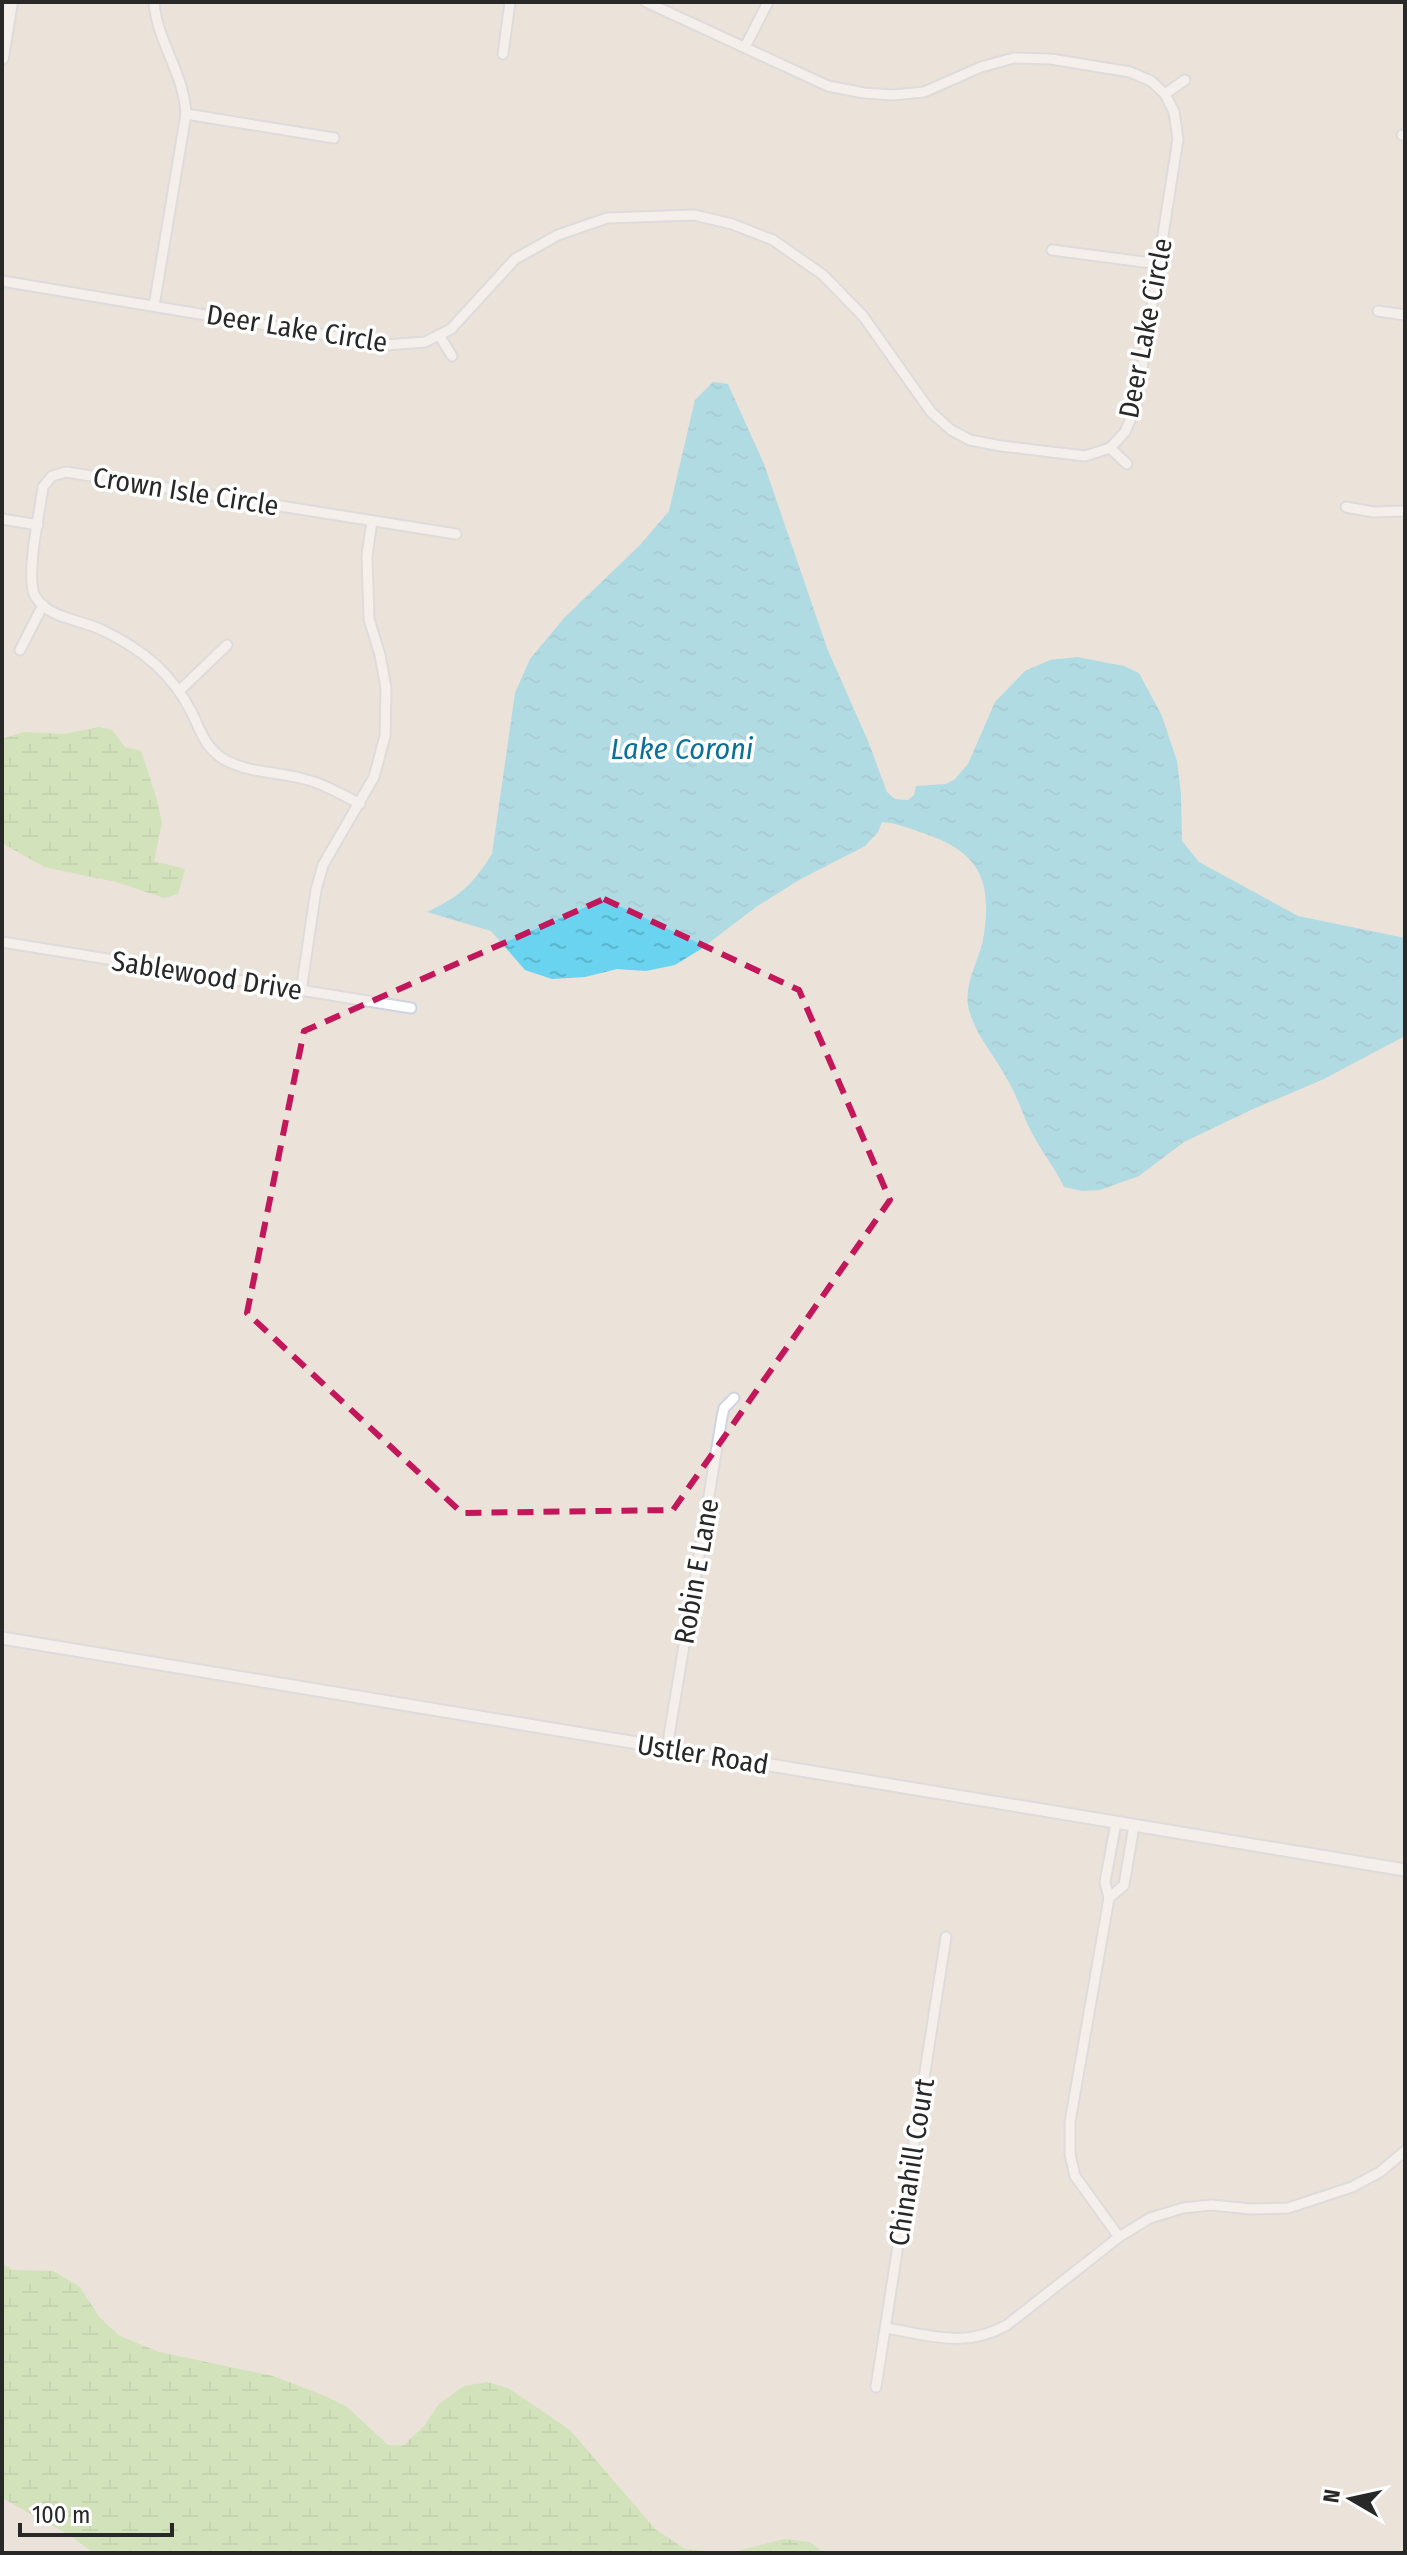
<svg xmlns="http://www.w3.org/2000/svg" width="1407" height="2555" font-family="'Fira Sans Condensed',sans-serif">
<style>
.wetland{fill:url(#wetland-marsh)}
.water{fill:url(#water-ripples)}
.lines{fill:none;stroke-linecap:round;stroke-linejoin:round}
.minor-casing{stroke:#ced3e2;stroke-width:13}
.tertiary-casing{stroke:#ced3e2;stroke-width:15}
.secondary-casing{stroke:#ced3e2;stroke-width:16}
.minor{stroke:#fff;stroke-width:9}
.tertiary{stroke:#fff;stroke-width:11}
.secondary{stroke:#fff;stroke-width:12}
.marked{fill:none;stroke:#c2185b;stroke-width:6;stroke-dasharray:16 10;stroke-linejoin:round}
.labels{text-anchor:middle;stroke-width:7;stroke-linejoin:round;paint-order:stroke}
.street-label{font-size:28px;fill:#282828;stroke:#fff}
.water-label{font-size:30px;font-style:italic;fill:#0b7099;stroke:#fff}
</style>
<defs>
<pattern id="wetland-marsh" width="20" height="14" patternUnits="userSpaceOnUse" patternTransform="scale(2)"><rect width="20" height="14" fill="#b3e394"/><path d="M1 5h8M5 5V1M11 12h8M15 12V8" fill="none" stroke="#9ac380"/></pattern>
<pattern id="water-ripples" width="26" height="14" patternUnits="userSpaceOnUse" patternTransform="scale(2)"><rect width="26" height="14" fill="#69d3f0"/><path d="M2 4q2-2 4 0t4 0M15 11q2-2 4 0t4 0" fill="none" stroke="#5bb5ce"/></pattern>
</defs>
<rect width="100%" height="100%" fill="#ebe2d9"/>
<g class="wetland">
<path d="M99,727L112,730L125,747L141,751L157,800L162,823L154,861L185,869L178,894L164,898L116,882L44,867L2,843V739L24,732L64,734Z"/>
<path d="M2,2264L13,2270L53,2271L79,2286L100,2318L120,2336L159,2352L273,2376L325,2396L347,2407L388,2445H404L424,2426L439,2404L464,2386L487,2382L508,2388L570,2430L655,2529L685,2549L727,2553H94L69,2535L2,2498Z"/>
<path d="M784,2539L810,2542L824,2553H730Z"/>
</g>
<path class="water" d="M713,382L728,384L764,464L827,648L868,741L887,792L895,799L908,800L914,795L916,786L946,784L954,780L968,764L995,702L1025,671L1050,660L1077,657L1124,666L1139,673L1162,716L1177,761L1181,794L1182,841L1199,862L1298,916L1405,938V1036L1324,1079L1251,1110L1184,1142L1139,1176L1100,1190L1082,1191L1064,1187C1055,1168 1042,1152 1033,1135C1023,1117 1018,1097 1007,1079C995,1056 976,1036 969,1010C962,984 981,959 984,934C993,873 974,849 917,831C905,827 896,823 882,822L878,832L865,846L799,880L756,907L701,949L675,965L646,971L617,969L585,977L552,979L525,970L491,931L427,912C461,896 472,885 492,854L515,693L530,659L564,618L640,545L669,511L695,400Z"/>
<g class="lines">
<defs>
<g id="minor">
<path d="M745,47L768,2"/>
<path d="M503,54L510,2"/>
<path d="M1165,94L1185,80"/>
<path d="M186,114L334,138"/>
<path d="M1402,135L1405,136"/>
<path d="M1052,250L1159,264"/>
<path d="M2,281L386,345L425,342L451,329L515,259L558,235L607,218L694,215L732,224L773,240L823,275L863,316L931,412L951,430L970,440L1001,446L1085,456L1110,448L1125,432L1136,407L1178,139L1174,112L1165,94L1151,81L1130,72L1051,59L1014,58L981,67L924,92L893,95L864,93L828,86L646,2"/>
<path d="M154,306L186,114C184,73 157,42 154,2"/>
<path d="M1378,311L1405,315"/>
<path d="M439,335L452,356"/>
<path d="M1110,448L1127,464"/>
<path d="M1346,507L1373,512L1405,511"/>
<path d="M2,519L38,525"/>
<path d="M20,650L43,605"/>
<path d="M179,691L227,645"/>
<path d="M360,804C341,794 324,784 304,779C279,772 251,773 227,761C206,750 201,732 192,713C183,695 170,678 155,664C140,651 123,640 104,631C82,619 49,620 35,596C25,577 40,511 43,487L52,476L66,472L456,534"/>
<path d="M2,942L411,1008"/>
<path d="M301,991L316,890L323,865L374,777L385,736L386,688L380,655L369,619L367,556L372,521"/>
<path d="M667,1748L722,1417L724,1408L734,1398"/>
<path d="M1116,1823L1105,1882L1109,1898L1070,2122V2154L1075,2176L1119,2237"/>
<path d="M1109,1898L1124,1885L1134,1826"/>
<path d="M885,2328C931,2335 964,2349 1007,2325L1119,2237L1150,2218L1183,2208L1211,2205L1251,2209L1288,2208L1352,2187L1380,2172L1405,2151"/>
<path d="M876,2387L946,1937"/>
</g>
<path id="tertiary" d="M2,1638L1405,1870"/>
<path id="secondary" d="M2,58L11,2"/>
</defs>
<use href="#minor" class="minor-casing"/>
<use href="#tertiary" class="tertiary-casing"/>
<use href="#secondary" class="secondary-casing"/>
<use href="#minor" class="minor"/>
<use href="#tertiary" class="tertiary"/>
<use href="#secondary" class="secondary"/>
</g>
<path d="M0 0H1407V2555H0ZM604,899L799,990L890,1200L673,1510L462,1513L247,1313L304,1031Z" fill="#ebe2d9" fill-opacity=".55" fill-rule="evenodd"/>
<path class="marked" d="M604,899L799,990L890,1200L673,1510L462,1513L247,1313L304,1031Z"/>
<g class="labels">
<g class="street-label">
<text transform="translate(297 328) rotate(9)" y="10">Deer Lake Circle</text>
<text transform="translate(1145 328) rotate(-79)" y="10">Deer Lake Circle</text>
<text transform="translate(186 491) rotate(9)" y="10">Crown Isle Circle</text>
<text transform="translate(207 975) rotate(9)" y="10">Sablewood Drive</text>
<text transform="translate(696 1571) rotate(-80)" y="10">Robin E Lane</text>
<text transform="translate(703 1754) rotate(9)" y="10">Ustler Road</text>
<text transform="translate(911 2162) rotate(-81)" y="10">Chinahill Court</text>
</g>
<g class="water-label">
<text x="682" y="759">Lake Coroni</text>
</g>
</g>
<rect width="1407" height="2555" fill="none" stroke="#282828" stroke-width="8"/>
<g transform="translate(1351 2499) rotate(279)" stroke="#ffffff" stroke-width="6" paint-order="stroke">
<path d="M0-6L14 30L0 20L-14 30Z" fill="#282828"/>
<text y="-12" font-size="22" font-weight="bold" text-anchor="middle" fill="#282828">N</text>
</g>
<path d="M20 2523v12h152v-12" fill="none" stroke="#282828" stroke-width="4"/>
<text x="32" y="2523" font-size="24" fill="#282828" stroke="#ffffff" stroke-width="6" paint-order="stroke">100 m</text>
</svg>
